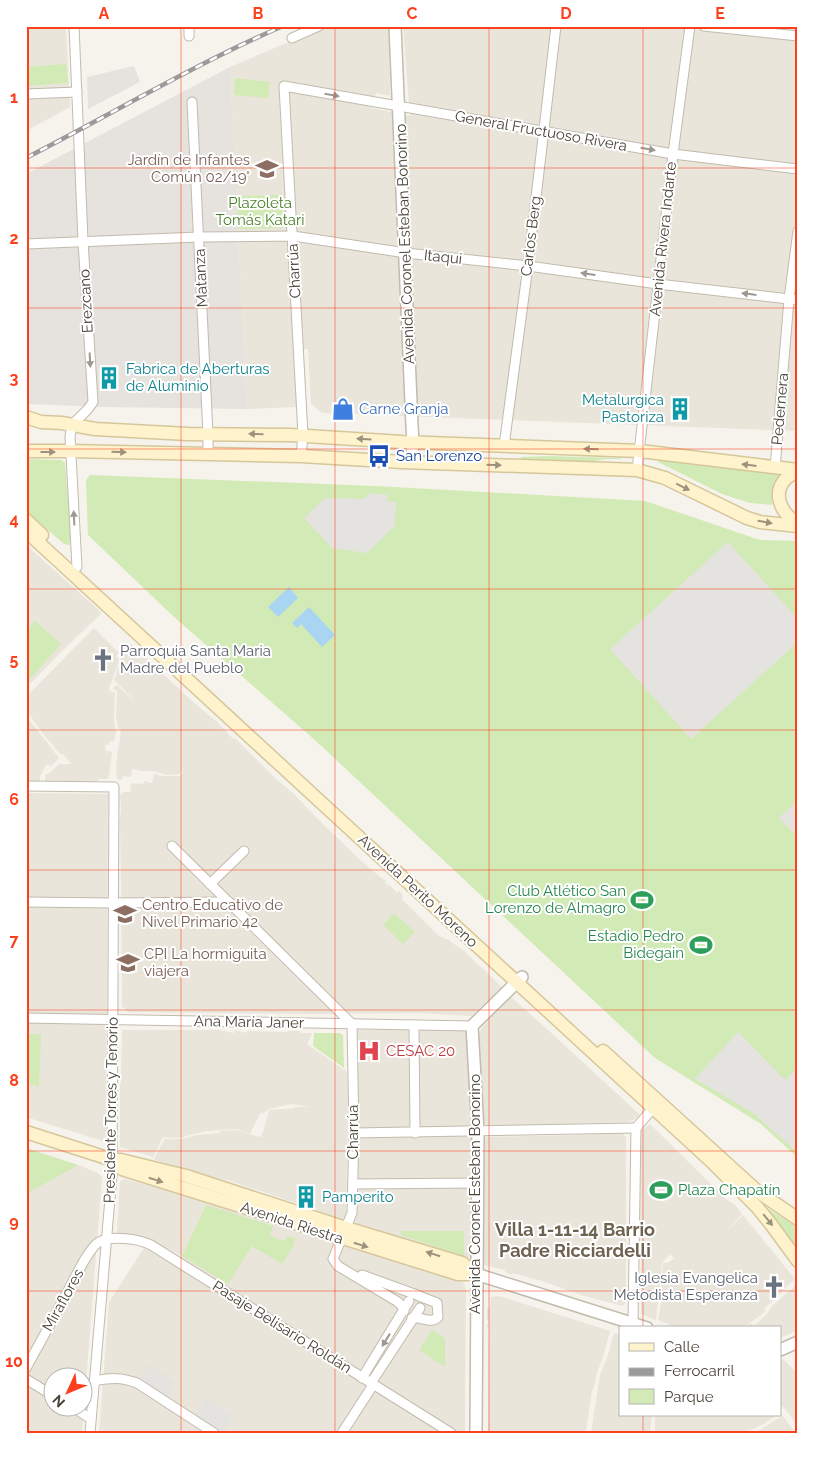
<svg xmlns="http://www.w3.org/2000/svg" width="824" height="1459" font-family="Raleway,sans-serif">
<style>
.residential{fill:#eae5da;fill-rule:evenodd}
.industrial{fill:#e6e2dd}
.green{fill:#d2eab5}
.parking{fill:#e5e3e0}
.water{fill:#a9d4f2}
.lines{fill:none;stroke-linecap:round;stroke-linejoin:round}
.minor-casing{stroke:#c2bbae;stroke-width:11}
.tertiary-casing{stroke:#c2bbae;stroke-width:14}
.secondary-casing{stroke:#d6c79b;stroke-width:15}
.minor{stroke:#fff;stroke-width:9}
.tertiary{stroke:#fff;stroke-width:11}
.secondary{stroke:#fff3cd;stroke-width:12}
.rail-casing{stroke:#9a9a9a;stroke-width:4.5}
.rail{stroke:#fff;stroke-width:2.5;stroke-dasharray:8;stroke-linecap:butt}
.oneway{fill:#9c9892}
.oneway2{fill:#9c937c}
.grid{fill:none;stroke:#fc3f1d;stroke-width:1;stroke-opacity:0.55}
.labels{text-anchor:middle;stroke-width:4;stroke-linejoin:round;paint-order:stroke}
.street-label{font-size:15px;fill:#4b4439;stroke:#fff}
.education-label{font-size:15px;fill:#785e54;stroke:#fff;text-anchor:start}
.park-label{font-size:15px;fill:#4a7f2a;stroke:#fff}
.culture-label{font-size:15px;fill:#0d838f;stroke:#fff;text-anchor:start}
.shop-label{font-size:15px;fill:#366cbe;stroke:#fff;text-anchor:start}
.transit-label{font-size:15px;fill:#164399;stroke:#fff;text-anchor:start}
.worship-label{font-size:15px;fill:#5b616d;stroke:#fff;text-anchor:start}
.leisure-label{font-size:15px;fill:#27864d;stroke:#fff;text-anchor:end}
.health-label{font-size:15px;fill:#be3a42;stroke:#fff;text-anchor:start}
.quarter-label{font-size:18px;font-weight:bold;fill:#6e6250;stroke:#fff}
.neatline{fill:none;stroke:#fc3f1d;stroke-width:2}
.grid-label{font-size:16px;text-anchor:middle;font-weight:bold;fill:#fc3f1d}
</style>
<rect width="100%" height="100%" fill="#f6f3ec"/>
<g class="residential">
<path d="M26,26H66L70,107L26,131Z"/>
<path d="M326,26H389L390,96L376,93L372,108L410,116L403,26H798V431L322,413L311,403L308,349L294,350L297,407L247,409L230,67Z"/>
<path d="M26,545L102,613L67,646L31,683H26Z"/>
<path d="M94,628L119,653L116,656L119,659L118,665L109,688L110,691L115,693L114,721L116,731L114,741H110L109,745L106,744L105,748L107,751L112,752L109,777L107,779H99L98,781H45V775L51,772L59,764H70L71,763L63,754L62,755L54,748L55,747L44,735L26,710V697Z"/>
<path d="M131,644L191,700L217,722L230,736L234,739L235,738L276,779L293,793L316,817L357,857L380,877L386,881L385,883L389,886L390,885L397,893L399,891L403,895L402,899L440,937H443L445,939L449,940L459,948L463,950L502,987L471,1016L419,1013L314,1014L128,1012L122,1006L121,887L120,825H119L121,810L120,795L124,792H130L131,783L143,784L144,781L152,783L154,774L159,775L160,776H180L182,774L183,767L180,774L164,775V774L153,771H142L132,769L131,777L123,776L122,780L117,779L116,769L118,747H119L121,730L118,728L116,717L117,692L113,688L117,685L132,699H133L114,680L120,664L121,655Z"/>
<path d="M26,716L59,758L51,766L47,764L40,776V781H26Z"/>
<path d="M26,793L108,794L106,1142L26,1117Z"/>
<path d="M511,997L546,1028L640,1115L634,1120L628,1122L488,1127L486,1125L484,1122L482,1083L478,1046L479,1033L484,1025Z"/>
<path d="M122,1030H219L234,1033L235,1030L246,1033L247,1031L286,1032L288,1031H300L302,1033H312L307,1044L347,1072L348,1112L346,1220L230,1181L199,1174L155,1160L154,1158L165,1139H182L197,1135L220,1133V1131L237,1130L252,1135L260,1137L263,1132L269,1110L295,1108V1107H310L291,1104L269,1109L263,1114L261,1112L250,1134L237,1129L208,1131L189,1135L184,1137L175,1138L163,1137L153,1157L120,1147V1085L121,1083Z"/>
<path d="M358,1030H467L473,1123L471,1141V1256L464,1260L360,1227L355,1221L353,1036Z"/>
<path d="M650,1124L728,1201L734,1204L742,1214L724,1234L743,1215L795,1279L765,1308V1312L743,1328H678L658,1320L663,1293H661L663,1263H667L674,1259L670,1254L662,1263L656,1320L641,1314L640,1142L641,1131Z"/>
<path d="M616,1132L622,1133L626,1137V1302L623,1306L581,1295L551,1284L513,1273L512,1275L505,1272V1270L484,1265L482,1261L483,1143L486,1137L582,1135Z"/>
<path d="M26,1148L81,1166L98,1173L102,1178L82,1433H26ZM52,1376H82V1406H52Z"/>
<path d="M125,1179L207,1201L461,1281L464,1283L466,1290L465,1433H99L109,1302L144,1248L176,1267L182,1256L154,1242L119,1235L117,1232L120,1181Z"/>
<path d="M797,1284L798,1330L780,1338V1328H745L751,1323L754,1326L767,1314L771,1307Z"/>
<path d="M499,1296L610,1331L604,1354L597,1373L593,1390H592L586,1433H488L489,1327H487V1324H489V1320H487V1309H490L491,1297Z"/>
<path d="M614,1333L620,1335V1415H652L650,1433H591L600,1375L607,1358Z"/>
<path d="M783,1359L798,1374V1425L780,1403V1360Z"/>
<path d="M655,1415H777L764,1424L744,1433H655Z"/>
<path d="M783,1416L795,1433H755L777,1419Z"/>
</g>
<g class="industrial">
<path d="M134,66L140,82L88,109L87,77Z"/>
<path d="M230,67L247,409L104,407L26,404V174Z"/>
</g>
<g class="green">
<path d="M66,64L68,83L26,86V67Z"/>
<path d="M235,78L270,82L268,98L234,95Z"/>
<path d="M282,195L283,228L238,229L237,196Z"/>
<path d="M546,456L621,458V459H604L591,462L521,459V457Z"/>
<path d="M26,459L61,460L65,463L71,540L69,545L64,544L26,511Z"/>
<path d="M658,459L778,474L779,476L773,490L772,505L750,503L722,494L658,462Z"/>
<path d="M90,475L376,486L645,501L760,540L798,541V1158L761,1124L655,1058L316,741L173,616L88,535L86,480Z"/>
<path d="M35,621L61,644L29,680L26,678V631Z"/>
<path d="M394,913L415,932L403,944L383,925Z"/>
<path d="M314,1033H340L343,1035L344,1068L313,1046Z"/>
<path d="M26,1034H41L39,1087L26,1083Z"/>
<path d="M26,1148L78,1165L26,1194Z"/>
<path d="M206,1205L273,1226L270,1236L285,1241L287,1236L295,1238L293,1246L282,1264L252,1246L228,1284L182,1256Z"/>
<path d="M767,1208L798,1228V1251Z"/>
<path d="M401,1231H464V1256L401,1235Z"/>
<path d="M432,1330L445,1338V1367L419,1350Z"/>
</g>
<g class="parking">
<path d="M370,493L388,495L387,501L396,502L395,526L367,553L332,548L304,518L325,498L364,499Z"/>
<path d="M728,542L798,619V642L691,739L610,649Z"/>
<path d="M798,800V838L779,818Z"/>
<path d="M738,1032L785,1080L798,1067V1153L753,1113L695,1079Z"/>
<path d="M149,1364L176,1382L164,1401L137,1383Z"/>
<path d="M206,1398L233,1416L222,1433H214L193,1419Z"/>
</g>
<g class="water">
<path d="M289,587L298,598L278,617L268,607Z"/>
<path d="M309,607L335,635L322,647L301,624L297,628L292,623Z"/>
</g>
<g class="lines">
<defs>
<g id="minor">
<path d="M74,26L83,241L93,402L88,409L72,425L70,437L77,567"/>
<path d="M189,26V36"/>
<path d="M704,26L798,36"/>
<path d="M292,38L319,26"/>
<path d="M26,94L77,92"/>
<path d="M192,102L208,434V454"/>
<path d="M26,244L199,237L293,236L406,253L528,266L658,284L798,300"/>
<path d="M504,446L528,266L556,26"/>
<path d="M301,456L303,435L284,86L673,154L798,169"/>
<path d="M775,468L789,299L798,231"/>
<path d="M637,470L673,154L690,26"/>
<path d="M26,786L114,787L112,1175L90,1433"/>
<path d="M172,846L352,1024L354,1133L352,1213L333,1259L338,1266L398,1302L402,1306L404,1311"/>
<path d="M210,884L244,851"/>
<path d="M26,902L113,903L229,902"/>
<path d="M26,1018L472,1026"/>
<path d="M414,1025L415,1133"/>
<path d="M354,1133L636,1128"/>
<path d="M353,1184L478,1183"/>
<path d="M362,1275L417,1295"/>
<path d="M412,1318C422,1316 430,1325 438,1317L437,1303L419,1296"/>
<path d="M633,1323L636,1128L653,1108"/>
<path d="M26,1368C41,1341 56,1314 70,1287C76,1276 89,1248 99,1242C112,1235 139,1239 151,1245L451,1433"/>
<path d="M362,1378L409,1301"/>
<path d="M26,1379L52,1395"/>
<path d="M94,1381C111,1378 120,1377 137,1383L214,1433"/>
<path d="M371,1383L420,1308"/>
<path d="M71,1406L91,1419"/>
<path d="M342,1433L373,1385"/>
</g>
<g id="tertiary">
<path d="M395,26L412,426L413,442L411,462"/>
<path d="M476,1274L647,1328"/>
<path d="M780,1350L798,1342"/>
<path d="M476,1433L478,1131L472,1026L522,977"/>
</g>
<g id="secondary">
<path d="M26,417L41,422L62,423L95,429L188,434L291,435L402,442L640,451L798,470"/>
<path d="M26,451H70L301,456L402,462L637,470L665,478L747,518L760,522L798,526"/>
<path d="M798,471C770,483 775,509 798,524"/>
<path d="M26,520L42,535"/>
<path d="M26,531L711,1161L757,1207L770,1223L798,1261"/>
<path d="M603,1051L757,1191L798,1219"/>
<path d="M26,1132L113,1160H121L186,1176L346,1228L462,1263L476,1274"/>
<path d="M113,1160L122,1169L458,1274H476"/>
</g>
</defs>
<use href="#minor" class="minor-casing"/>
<use href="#tertiary" class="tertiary-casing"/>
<use href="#secondary" class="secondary-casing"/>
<use href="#minor" class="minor"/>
<use href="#tertiary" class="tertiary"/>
<use href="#secondary" class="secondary"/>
<defs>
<path id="rail" d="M26,158C112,114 195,64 283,26"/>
</defs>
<use href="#rail" class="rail-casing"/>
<use href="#rail" class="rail"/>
</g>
<defs><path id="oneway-solid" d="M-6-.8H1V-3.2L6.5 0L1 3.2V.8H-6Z" transform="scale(1.25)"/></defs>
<g class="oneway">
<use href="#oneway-solid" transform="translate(332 95) rotate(10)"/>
<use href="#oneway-solid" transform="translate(648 149) rotate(10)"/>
<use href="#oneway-solid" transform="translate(588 274) rotate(-172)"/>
<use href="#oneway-solid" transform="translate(749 294) rotate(-173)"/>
<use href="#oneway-solid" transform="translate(90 360) rotate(87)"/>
<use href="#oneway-solid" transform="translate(74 518) rotate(-93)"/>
<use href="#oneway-solid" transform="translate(386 1340) rotate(122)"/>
</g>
<g class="oneway2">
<use href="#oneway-solid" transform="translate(256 434) rotate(-179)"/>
<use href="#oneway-solid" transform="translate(364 439) rotate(-176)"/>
<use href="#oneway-solid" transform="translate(591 449) rotate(-178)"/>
<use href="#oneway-solid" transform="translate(48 452)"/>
<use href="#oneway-solid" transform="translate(119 452) rotate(1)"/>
<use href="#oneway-solid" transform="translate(494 465) rotate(2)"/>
<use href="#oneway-solid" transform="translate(749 465) rotate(-173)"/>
<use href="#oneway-solid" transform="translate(683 487) rotate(26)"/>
<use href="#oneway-solid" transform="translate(765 522) rotate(10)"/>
<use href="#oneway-solid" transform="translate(156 1180) rotate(17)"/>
<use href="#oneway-solid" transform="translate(768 1220) rotate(51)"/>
<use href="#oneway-solid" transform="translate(361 1245) rotate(17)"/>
<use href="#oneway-solid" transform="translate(433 1254) rotate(-163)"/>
</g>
<path class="grid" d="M181,26V1433M335,26V1433M489,26V1433M643,26V1328M26,168H798M26,308H798M26,449H798M26,589H798M26,730H798M26,870H798M26,1010H798M26,1151H798M26,1291H798M643,1415V1433"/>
<defs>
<symbol id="school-bare" viewBox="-9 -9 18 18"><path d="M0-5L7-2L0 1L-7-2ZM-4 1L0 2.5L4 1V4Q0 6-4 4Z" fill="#8d6e63" stroke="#fff" stroke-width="2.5" paint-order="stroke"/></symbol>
<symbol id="building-bare" viewBox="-9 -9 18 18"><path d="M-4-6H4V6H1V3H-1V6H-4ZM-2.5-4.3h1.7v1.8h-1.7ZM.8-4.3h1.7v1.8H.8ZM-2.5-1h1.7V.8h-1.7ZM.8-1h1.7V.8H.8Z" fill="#0f9aa8" stroke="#fff" stroke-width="2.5" paint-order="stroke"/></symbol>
<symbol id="shop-bare" viewBox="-9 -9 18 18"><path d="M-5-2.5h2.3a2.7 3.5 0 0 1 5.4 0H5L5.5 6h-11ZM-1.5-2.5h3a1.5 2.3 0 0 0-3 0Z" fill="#3f7fe0" stroke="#fff" stroke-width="2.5" paint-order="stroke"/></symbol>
<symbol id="bus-bare" viewBox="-9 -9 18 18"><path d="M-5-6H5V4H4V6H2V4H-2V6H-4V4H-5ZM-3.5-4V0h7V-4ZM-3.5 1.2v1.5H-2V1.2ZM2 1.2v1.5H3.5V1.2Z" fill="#1a4fb4" stroke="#fff" stroke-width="2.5" paint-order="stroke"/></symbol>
<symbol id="church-bare" viewBox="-9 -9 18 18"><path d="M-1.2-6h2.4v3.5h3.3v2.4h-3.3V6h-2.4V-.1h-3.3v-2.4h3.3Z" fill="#6b7280" stroke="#fff" stroke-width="2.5" paint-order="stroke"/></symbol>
<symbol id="stadium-bare" viewBox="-9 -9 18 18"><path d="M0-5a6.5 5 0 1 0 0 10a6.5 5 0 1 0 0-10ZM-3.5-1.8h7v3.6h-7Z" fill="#2e9e5b" stroke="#fff" stroke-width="2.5" paint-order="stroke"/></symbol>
<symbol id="hospital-bare" viewBox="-9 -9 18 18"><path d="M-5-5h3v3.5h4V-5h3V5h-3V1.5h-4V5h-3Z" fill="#e0444e" stroke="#fff" stroke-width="2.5" paint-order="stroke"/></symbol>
</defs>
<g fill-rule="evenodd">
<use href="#school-bare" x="251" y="153" width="32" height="32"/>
<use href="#building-bare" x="93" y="362" width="32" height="32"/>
<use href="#shop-bare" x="327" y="393" width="32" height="32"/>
<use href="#building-bare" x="664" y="393" width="32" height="32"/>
<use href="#bus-bare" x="363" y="440" width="32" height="32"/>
<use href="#church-bare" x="87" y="644" width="32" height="32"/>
<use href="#stadium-bare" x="626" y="884" width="32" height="32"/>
<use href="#school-bare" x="109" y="898" width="32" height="32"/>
<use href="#stadium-bare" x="685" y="929" width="32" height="32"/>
<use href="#school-bare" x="112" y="947" width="32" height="32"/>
<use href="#hospital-bare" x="353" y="1035" width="32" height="32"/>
<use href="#stadium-bare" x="645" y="1174" width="32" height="32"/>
<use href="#building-bare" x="290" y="1181" width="32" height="32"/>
<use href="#church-bare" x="758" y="1271" width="32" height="32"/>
</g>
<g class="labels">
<g class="street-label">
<text transform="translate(541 131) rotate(10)" y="5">General Fructuoso Rivera</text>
<text transform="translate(531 236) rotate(-83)" y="5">Carlos Berg</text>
<text transform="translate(663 239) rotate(-84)" y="5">Avenida Rivera Indarte</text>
<text transform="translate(405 244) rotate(-92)" y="5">Avenida Coronel Esteban Bonorino</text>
<text transform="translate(443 257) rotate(6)" y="5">Itaqui</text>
<text transform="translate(294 271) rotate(-93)" y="5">Charrúa</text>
<text transform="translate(201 278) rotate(-93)" y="5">Matanza</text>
<text transform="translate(86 301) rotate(-93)" y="5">Erezcano</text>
<text transform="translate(780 409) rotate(-85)" y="5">Pedernera</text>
<text transform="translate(418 891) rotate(43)" y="5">Avenida Perito Moreno</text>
<text transform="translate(249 1022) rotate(1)" y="5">Ana María Janer</text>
<text transform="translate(111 1110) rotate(-89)" y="5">Presidente Torres y Tenorio</text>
<text transform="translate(353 1132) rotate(-90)" y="5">Charrúa</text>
<text transform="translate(475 1194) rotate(-90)" y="5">Avenida Coronel Esteban Bonorino</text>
<text transform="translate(292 1223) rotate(18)" y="5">Avenida Riestra</text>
<text transform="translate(63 1300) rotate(-61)" y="5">Miraflores</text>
<text transform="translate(282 1327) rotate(32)" y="5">Pasaje Belisario Roldán</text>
</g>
<g class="education-label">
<text x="250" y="165" text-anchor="end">Jardín de Infantes<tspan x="250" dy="17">Común 02/19°</tspan></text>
<text x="142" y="910">Centro Educativo de<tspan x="142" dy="17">Nivel Primario 42</tspan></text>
<text x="144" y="959">CPI La hormiguita<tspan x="144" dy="17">viajera</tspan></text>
</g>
<g class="park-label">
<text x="260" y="208">Plazoleta<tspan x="260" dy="17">Tomás Katari</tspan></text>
</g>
<g class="culture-label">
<text x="126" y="374">Fabrica de Aberturas<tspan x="126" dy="17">de Aluminio</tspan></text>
<text x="664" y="405" text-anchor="end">Metalurgica<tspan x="664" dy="17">Pastoriza</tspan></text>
<text x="322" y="1202">Pamperito</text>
</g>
<g class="shop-label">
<text x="359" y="414">Carne Granja</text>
</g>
<g class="transit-label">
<text x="396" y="461">San Lorenzo</text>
</g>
<g class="worship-label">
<text x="120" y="656">Parroquia Santa Maria<tspan x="120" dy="17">Madre del Pueblo</tspan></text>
<text x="758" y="1283" text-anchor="end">Iglesia Evangelica<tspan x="758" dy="17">Metodista Esperanza</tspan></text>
</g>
<g class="leisure-label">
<text x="626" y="896">Club Atlético San<tspan x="626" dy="17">Lorenzo de Almagro</tspan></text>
<text x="684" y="941">Estadio Pedro<tspan x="684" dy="17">Bidegain</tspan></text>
<text x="678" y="1195" text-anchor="start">Plaza Chapatín</text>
</g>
<g class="health-label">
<text x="386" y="1056">CESAC 20</text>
</g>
<g class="quarter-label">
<text x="575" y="1236">Villa 1-11-14 Barrio<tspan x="575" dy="21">Padre Ricciardelli</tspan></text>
</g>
</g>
<rect width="824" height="1459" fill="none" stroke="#ffffff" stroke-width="55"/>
<rect x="619" y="1326" width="162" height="90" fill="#ffffff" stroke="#b7b4b0"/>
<rect x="629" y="1343" width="25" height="8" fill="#fff3cd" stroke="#b7b4b0"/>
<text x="664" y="1352" font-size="15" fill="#4b4439">Calle</text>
<rect x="629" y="1368" width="25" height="8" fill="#9a9a9a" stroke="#b7b4b0"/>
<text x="664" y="1376" font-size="15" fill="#4b4439">Ferrocarril</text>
<rect x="629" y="1389" width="25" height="15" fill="#d2eab5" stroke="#b7b4b0"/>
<text x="664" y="1402" font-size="15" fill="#4b4439">Parque</text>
<g transform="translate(68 1392) rotate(226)"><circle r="24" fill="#ffffff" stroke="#b7b4b0"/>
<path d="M0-4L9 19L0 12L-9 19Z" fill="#fc3f1d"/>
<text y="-8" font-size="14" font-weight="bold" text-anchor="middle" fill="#4b4439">N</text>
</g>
<rect x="28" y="28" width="768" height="1404" class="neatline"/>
<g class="grid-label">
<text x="104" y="19">A</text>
<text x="258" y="19">B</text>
<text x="412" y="19">C</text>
<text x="566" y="19">D</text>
<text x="720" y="19">E</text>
<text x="14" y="103">1</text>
<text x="14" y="244">2</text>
<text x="14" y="384">3</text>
<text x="14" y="525">4</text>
<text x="14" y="665">5</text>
<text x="14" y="805">6</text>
<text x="14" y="946">7</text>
<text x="14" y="1086">8</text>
<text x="14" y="1227">9</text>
<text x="14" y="1367">10</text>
</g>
</svg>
